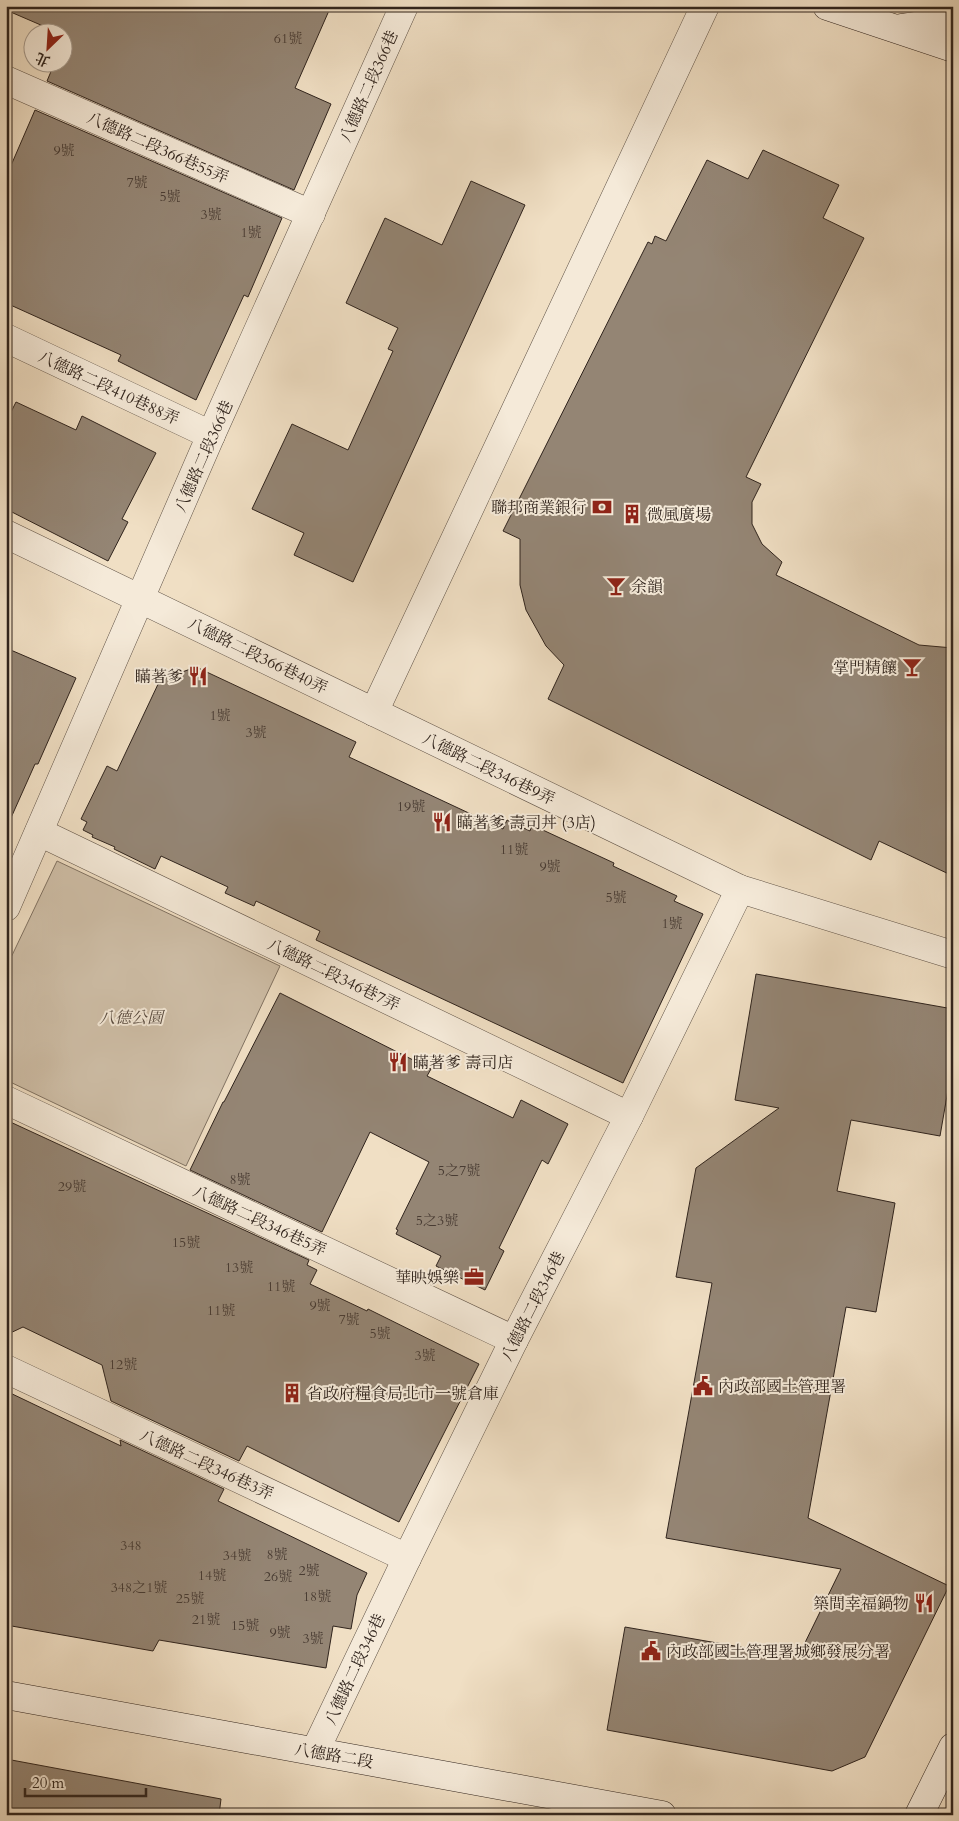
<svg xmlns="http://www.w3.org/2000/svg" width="959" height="1821" font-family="Cardo,'Noto Serif TC',serif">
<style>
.green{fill:#cfbfa8;stroke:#807262}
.building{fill:#948574;stroke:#30241d}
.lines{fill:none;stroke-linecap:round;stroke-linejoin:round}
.street-casing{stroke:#605347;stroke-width:29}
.secondary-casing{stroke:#30241d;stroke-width:29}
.street{stroke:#f5ead9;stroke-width:28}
.secondary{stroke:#f5ead9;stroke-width:28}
.labels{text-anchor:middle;stroke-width:4;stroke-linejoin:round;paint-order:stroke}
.number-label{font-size:14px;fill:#493c33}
.street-label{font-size:16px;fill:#30241d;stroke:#f5ead9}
.poi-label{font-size:16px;fill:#30241d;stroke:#f5ead9;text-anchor:start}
.park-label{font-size:16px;font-style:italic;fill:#584b40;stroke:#f5ead9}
</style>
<rect width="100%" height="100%" fill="#f0dfc4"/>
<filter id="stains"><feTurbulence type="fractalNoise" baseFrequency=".004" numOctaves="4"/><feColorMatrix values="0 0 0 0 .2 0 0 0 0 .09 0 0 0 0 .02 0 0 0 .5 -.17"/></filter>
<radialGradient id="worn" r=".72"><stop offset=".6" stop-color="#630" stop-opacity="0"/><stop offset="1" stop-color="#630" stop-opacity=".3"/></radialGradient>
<path class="green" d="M57,861L280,966L186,1166L6,1080V968Z"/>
<g class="building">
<path d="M6,6H331L295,88L331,104L294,190L47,81L55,62H62V44L66,36L62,35V32H57L6,10Z"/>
<path d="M35,110L282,218L248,297L244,295L196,400L118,361L121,355L6,303V177Z"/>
<path d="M763,150L839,185L823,218L864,238L746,477L761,484L752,502V524L762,544L782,562L776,575L919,645L953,648V876L879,841L871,860L548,699L564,665L546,646L526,610L520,585V539L503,531L648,242L652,244L655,236L666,241L707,160L748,179Z"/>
<path d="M471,181L525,205L353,582L294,555L304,533L252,509L292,424L348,450L393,351L388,349L398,328L346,303L385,218L442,245Z"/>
<path d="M16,402L76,430L82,416L156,453L122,519L128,522L108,561L6,509V422Z"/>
<path d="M6,648L76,678L38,764H35L6,829Z"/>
<path d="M196,667L356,742L349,757L503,829L507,820L530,831L532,825L614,863L613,866L677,896L674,901L703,914L623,1083L316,940L320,931L256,901L254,906L225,893L228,887L161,856L155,869L114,849L115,847L92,837L93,835L83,830L87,822L81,819L107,766L117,771L160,680Z"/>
<path d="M756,974L953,1009V1061L940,1136L851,1120L837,1191L895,1203L876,1312L846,1307L808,1518L949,1586L865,1757L832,1771L607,1730L625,1627L798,1657L841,1569L666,1538L712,1283L676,1277L696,1168L779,1108L735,1100Z"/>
<path d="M280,993L431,1069L427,1076L513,1118L521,1100L568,1124L548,1164L542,1160L499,1248L504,1251L485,1290L436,1266L441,1256L396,1234L398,1230L396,1229L429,1162L370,1132L322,1232L190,1170L223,1102H224Z"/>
<path d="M6,1120L309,1260L307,1265L317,1270L310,1284L367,1311L368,1309L479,1364L399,1522L247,1446L239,1461L111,1401L102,1365L23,1327L6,1335Z"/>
<path d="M6,1391L121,1446L120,1440L224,1489L218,1501L367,1573L357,1595L351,1629L333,1626L326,1668L159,1640L153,1651L6,1625Z"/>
<path d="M6,1759L221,1799L219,1815H6Z"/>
</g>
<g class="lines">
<defs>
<g id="street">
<path d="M6,80L311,214"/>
<path d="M6,338L211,435"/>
<path d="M6,534L740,889L953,955"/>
<path d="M374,712L705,6"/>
<path d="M39,832L629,1116"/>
<path d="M6,907L211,435L404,6"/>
<path d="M6,1100L514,1340"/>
<path d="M6,1369L407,1558"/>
<path d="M315,1751L407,1558L514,1340L629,1116L740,889"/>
</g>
<g id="secondary">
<path d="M827,6L953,48"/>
<path d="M901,28L948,21L953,6"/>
<path d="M6,1695L662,1815"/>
<path d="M919,1815L953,1747"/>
</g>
</defs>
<use href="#street" class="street-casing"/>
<use href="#secondary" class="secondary-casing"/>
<use href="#street" class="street"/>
<use href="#secondary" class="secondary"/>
</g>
<defs>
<symbol id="bank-bare" viewBox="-9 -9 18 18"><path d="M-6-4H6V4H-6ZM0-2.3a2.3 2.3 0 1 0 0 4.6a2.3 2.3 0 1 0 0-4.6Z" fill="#8f2418" stroke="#f5ead9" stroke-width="2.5" paint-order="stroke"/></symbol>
<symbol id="building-bare" viewBox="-9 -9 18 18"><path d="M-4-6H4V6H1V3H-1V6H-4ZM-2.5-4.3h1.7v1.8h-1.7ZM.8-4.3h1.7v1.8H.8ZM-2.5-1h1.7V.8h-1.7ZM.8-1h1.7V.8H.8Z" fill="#8f2418" stroke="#f5ead9" stroke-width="2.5" paint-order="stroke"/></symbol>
<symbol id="bar-bare" viewBox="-9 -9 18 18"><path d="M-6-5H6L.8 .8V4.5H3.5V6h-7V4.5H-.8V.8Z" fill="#8f2418" stroke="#f5ead9" stroke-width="2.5" paint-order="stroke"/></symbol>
<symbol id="restaurant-bare" viewBox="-9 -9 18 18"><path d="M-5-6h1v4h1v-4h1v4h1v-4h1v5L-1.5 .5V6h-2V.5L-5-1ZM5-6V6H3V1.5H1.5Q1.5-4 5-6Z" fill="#8f2418" stroke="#f5ead9" stroke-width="2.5" paint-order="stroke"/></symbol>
<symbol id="office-bare" viewBox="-9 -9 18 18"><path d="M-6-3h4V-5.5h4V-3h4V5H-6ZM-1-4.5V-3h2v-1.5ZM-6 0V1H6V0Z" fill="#8f2418" stroke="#f5ead9" stroke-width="2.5" paint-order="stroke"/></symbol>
<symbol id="civic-bare" viewBox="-9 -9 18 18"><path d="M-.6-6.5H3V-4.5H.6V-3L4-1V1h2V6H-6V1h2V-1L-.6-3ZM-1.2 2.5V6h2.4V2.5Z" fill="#8f2418" stroke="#f5ead9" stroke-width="2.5" paint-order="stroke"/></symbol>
</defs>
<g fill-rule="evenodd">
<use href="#bank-bare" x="588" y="493" width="28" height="28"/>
<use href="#building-bare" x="618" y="500" width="28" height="28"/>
<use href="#bar-bare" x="602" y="572" width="28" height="28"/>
<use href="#bar-bare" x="898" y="653" width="28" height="28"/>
<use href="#restaurant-bare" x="184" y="662" width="28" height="28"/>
<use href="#restaurant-bare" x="428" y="808" width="28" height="28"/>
<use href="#restaurant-bare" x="384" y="1048" width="28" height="28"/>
<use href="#office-bare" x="460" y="1263" width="28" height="28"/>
<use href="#civic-bare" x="689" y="1372" width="28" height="28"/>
<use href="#building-bare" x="278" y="1379" width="28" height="28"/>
<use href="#restaurant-bare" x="910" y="1589" width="28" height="28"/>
<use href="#civic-bare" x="637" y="1637" width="28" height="28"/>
</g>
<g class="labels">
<g class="number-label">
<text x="288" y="43">61號</text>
<text x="64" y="155">9號</text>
<text x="137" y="187">7號</text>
<text x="170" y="201">5號</text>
<text x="211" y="219">3號</text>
<text x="251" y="237">1號</text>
<text x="220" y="720">1號</text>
<text x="256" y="737">3號</text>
<text x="411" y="811">19號</text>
<text x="514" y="854">11號</text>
<text x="550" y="871">9號</text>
<text x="616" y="902">5號</text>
<text x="672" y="928">1號</text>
<text x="459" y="1175">5之7號</text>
<text x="240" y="1184">8號</text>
<text x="72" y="1191">29號</text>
<text x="437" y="1225">5之3號</text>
<text x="186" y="1247">15號</text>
<text x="239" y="1272">13號</text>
<text x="281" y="1291">11號</text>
<text x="320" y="1310">9號</text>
<text x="221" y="1315">11號</text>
<text x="349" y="1324">7號</text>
<text x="380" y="1338">5號</text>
<text x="425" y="1360">3號</text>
<text x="123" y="1369">12號</text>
<text x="131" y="1550">348</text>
<text x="277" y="1559">8號</text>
<text x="237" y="1560">34號</text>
<text x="309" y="1575">2號</text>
<text x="212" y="1580">14號</text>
<text x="278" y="1581">26號</text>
<text x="139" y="1592">348之1號</text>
<text x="317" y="1601">18號</text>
<text x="190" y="1603">25號</text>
<text x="206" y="1624">21號</text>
<text x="245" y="1630">15號</text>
<text x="280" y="1637">9號</text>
<text x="313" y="1643">3號</text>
</g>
<g class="street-label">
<text transform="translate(368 86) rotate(-66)" y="6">八德路二段366巷</text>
<text transform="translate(158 147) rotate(24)" y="6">八德路二段366巷55弄</text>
<text transform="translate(109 387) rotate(25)" y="6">八德路二段410巷88弄</text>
<text transform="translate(203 456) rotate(-66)" y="6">八德路二段366巷</text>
<text transform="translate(258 655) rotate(26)" y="6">八德路二段366巷40弄</text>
<text transform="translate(489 768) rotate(26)" y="6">八德路二段346巷9弄</text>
<text transform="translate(334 974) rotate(26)" y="6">八德路二段346巷7弄</text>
<text transform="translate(260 1220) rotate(25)" y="6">八德路二段346巷5弄</text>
<text transform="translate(532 1306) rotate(-63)" y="6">八德路二段346巷</text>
<text transform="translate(207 1464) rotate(25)" y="6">八德路二段346巷3弄</text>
<text transform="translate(354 1669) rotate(-65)" y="6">八德路二段346巷</text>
<text transform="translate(334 1755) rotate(10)" y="6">八德路二段</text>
</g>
<g class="poi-label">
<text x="587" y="513" text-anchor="end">聯邦商業銀行</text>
<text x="647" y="520">微風廣場</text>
<text x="631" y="592">余韻</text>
<text x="897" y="673" text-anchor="end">掌門精饟</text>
<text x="183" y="682" text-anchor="end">瞞著爹</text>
<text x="457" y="828">瞞著爹 壽司丼 (3店)</text>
<text x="413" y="1068">瞞著爹 壽司店</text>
<text x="459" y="1283" text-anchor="end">華映娛樂</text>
<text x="718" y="1392">內政部國土管理署</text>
<text x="307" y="1399">省政府糧食局北市一號倉庫</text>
<text x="909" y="1609" text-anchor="end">築間幸福鍋物</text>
<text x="666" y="1657">內政部國土管理署城鄉發展分署</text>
</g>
<g class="park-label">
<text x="131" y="1023">八德公園</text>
</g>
</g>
<rect width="959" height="1821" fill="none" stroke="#f0dfc4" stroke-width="25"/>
<rect x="8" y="8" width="944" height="1806" fill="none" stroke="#30241d" stroke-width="2.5"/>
<rect x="12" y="12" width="934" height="1796" fill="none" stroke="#30241d"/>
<g transform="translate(48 48) rotate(205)"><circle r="24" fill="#f5ead9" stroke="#a69b8e"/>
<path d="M0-4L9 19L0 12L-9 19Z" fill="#8f2418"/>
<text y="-8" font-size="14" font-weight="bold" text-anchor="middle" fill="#30241d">北</text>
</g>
<path d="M25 1788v8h121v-8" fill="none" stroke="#30241d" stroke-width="2.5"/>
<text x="32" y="1788" font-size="15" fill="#30241d" stroke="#f5ead9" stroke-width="4" paint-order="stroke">20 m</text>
<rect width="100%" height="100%" filter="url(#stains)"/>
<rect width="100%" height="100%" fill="url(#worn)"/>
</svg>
